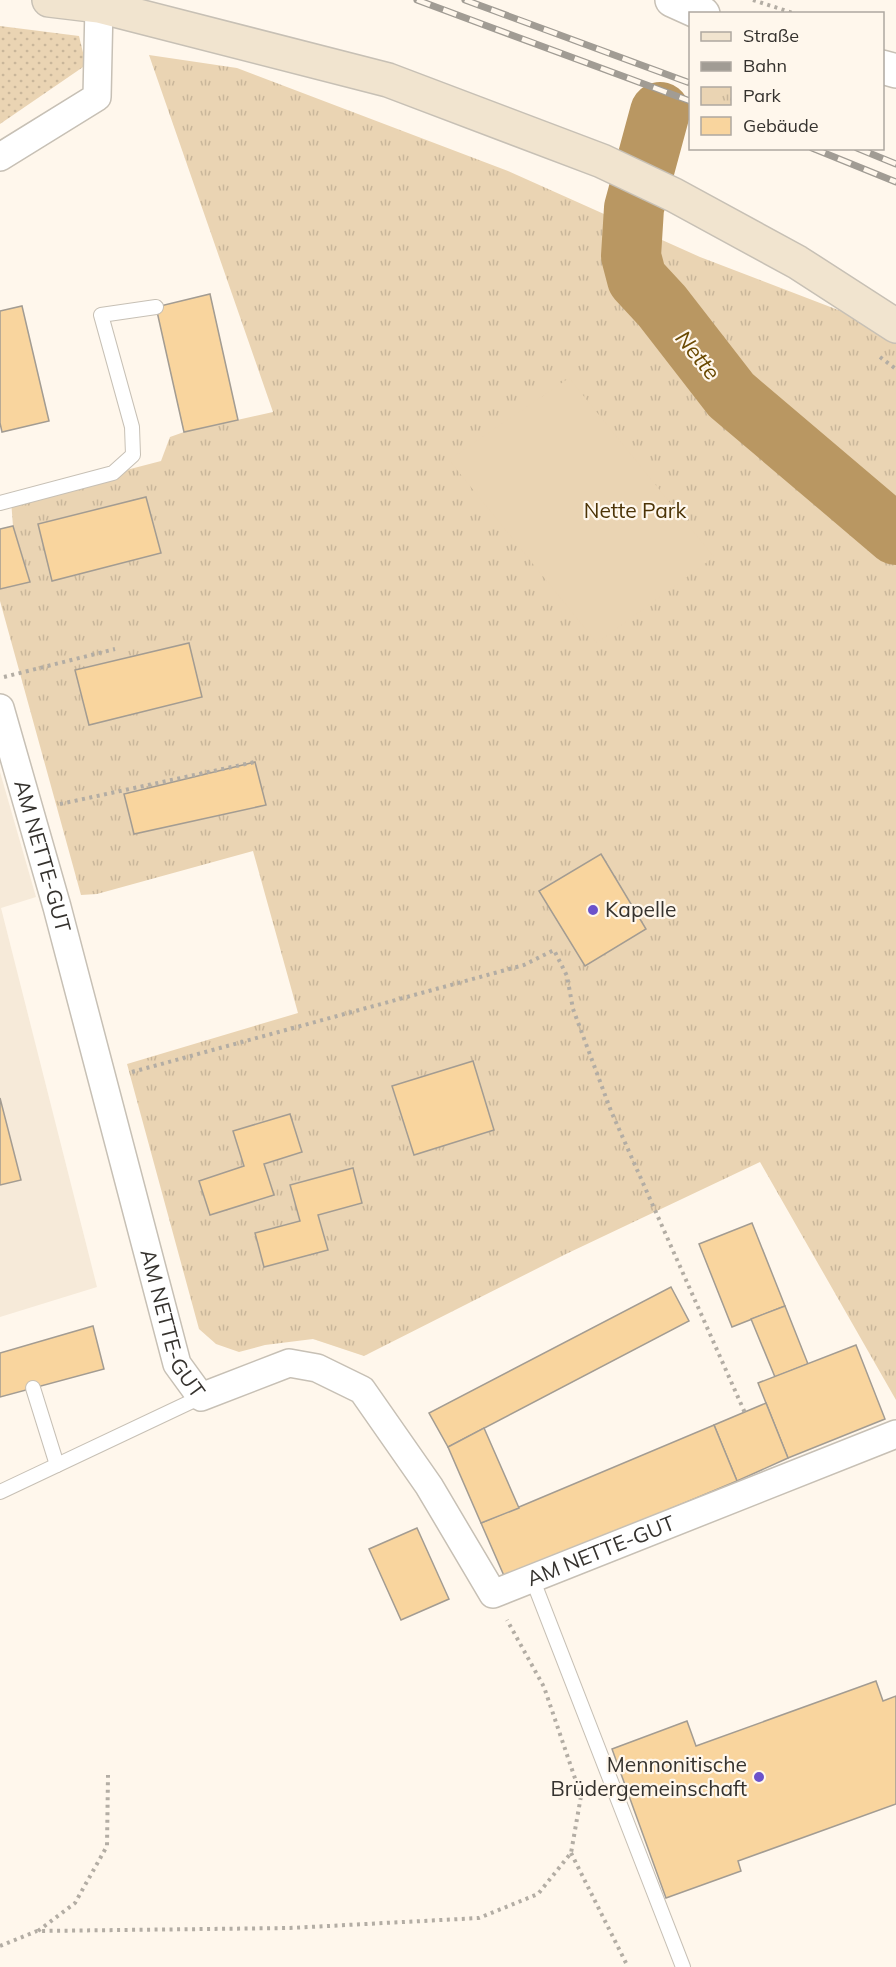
<svg xmlns="http://www.w3.org/2000/svg" width="896" height="1967" font-family="Mulish,sans-serif">
<style>
.built{fill:#f6ead9}
.grass{fill:url(#grass-dots)}
.park{fill:url(#park-tufts)}
.pitch{fill:#ead4b3}
.lines{fill:none;stroke-linecap:round;stroke-linejoin:round}
.river{stroke:#b99762;stroke-width:60}
.building{fill:#f9d59e;stroke:#a39c92;stroke-width:1.5}
.service-casing{stroke:#c7c0b5;stroke-width:16}
.minor-casing{stroke:#c7c0b5;stroke-width:30}
.tertiary-casing{stroke:#c7c0b5;stroke-width:36}
.secondary-casing{stroke:#c7c0b5;stroke-width:36}
.path{stroke:#b3ada4;stroke-width:4;stroke-dasharray:3 4.5;stroke-linecap:butt}
.service{stroke:#fff;stroke-width:14}
.minor{stroke:#fff;stroke-width:27}
.tertiary{stroke:#fff;stroke-width:33}
.secondary{stroke:#f1e4cf;stroke-width:33}
.rail-casing{stroke:#a19c94;stroke-width:7}
.rail{stroke:#fff7ec;stroke-width:4.5;stroke-dasharray:14;stroke-linecap:butt}
.poi-dot{fill:#6b52cb;stroke:#fff7ec;stroke-width:2}
.labels{text-anchor:middle;stroke-width:4.5;stroke-linejoin:round;paint-order:stroke}
.park-label{font-size:21px;fill:#4c3407;stroke:#fff7ec}
.street-label{font-size:21px;fill:#35322e;stroke:#fff7ec}
.poi-label{font-size:21px;fill:#35322e;stroke:#fff7ec;text-anchor:start}
.water-label{font-size:22px;font-style:italic;fill:#6a4902;stroke:#fff7ec}
</style>
<defs>
<pattern id="grass-dots" width="8" height="8" patternUnits="userSpaceOnUse" patternTransform="scale(1.5)"><rect width="8" height="8" fill="#ead4b3"/><path d="M2 2h.1M6 6h.1" fill="none" stroke="#c9b69a" stroke-width="1.8" stroke-linecap="round"/></pattern>
<pattern id="park-tufts" width="24" height="20" patternUnits="userSpaceOnUse" patternTransform="scale(1.5)"><rect width="24" height="20" fill="#ead4b3"/><path d="M3 7l-1-3M5 7V3M7 7l1-3M15 17l-1-3M17 17v-4M19 17l1-3" fill="none" stroke="#c9b69a"/></pattern>
</defs>
<rect width="100%" height="100%" fill="#fff7ec"/>
<path class="built" d="M0,772L36,897L1,908L97,1287L0,1317Z"/>
<path class="grass" d="M0,26L79,36L86,65L0,124Z"/>
<path class="park" d="M149,55L237,68L508,171L700,257L880,326L896,337V1400L760,1162L566,1254L364,1356L313,1339L265,1345L239,1352L216,1344L199,1329L127,1064L298,1013L253,851L97,894L81,895L0,601V589L30,581L13,526L11,500L161,461L170,437L184,432L273,412Z"/>
<path class="pitch" d="M569,378L714,557L597,643L449,460Z"/>
<g class="lines">
<path class="river" d="M660,112L634,208L631,256L637,279L662,306L731,395L896,535"/>
</g>
<g class="building">
<path d="M210,294L238,420L184,432L156,307Z"/>
<path d="M22,306L49,421L2,432L0,423V311Z"/>
<path d="M146,497L161,553L52,581L38,524Z"/>
<path d="M13,526L30,582L0,589V529Z"/>
<path d="M189,643L202,697L89,725L75,670Z"/>
<path d="M255,762L266,805L134,834L124,794Z"/>
<path d="M601,854L646,929L585,966L539,891Z"/>
<path d="M473,1061L494,1130L414,1155L392,1086Z"/>
<path d="M0,1098L21,1180L0,1185Z"/>
<path d="M290,1114L302,1152L264,1164L274,1195L210,1215L199,1181L244,1166L233,1131Z"/>
<path d="M353,1168L362,1203L318,1215L328,1250L264,1267L255,1233L300,1221L290,1185Z"/>
<path d="M752,1223L785,1306L732,1327L699,1244Z"/>
<path d="M671,1287L689,1321L448,1447L429,1413Z"/>
<path d="M785,1306L808,1364L775,1377L751,1319Z"/>
<path d="M93,1326L104,1369L0,1397V1353Z"/>
<path d="M856,1345L885,1419L788,1458L758,1383Z"/>
<path d="M766,1403L788,1458L737,1481L714,1425Z"/>
<path d="M714,1425L737,1481L505,1578L481,1523Z"/>
<path d="M484,1428L519,1508L481,1523L448,1447Z"/>
<path d="M417,1528L449,1599L401,1620L369,1549Z"/>
<path d="M876,1681L883,1701L896,1696V1804L738,1861L741,1871L666,1898L612,1749L687,1721L696,1746Z"/>
</g>
<g class="lines">
<defs>
<g id="service">
<path d="M0,503L113,473L133,455L132,427L101,315L156,307"/>
<path d="M33,1388L57,1465"/>
<path d="M0,1492L201,1397"/>
<path d="M532,1578L683,1967"/>
</g>
<g id="minor">
<path d="M0,157L97,97L99,6"/>
<path id="s1" d="M0,708L57,907L177,1364L201,1397L289,1363L317,1368L362,1390L429,1486L493,1594L896,1434"/>
</g>
<g id="tertiary">
<path d="M672,0L703,14"/>
<path d="M882,67L896,71"/>
</g>
<path id="secondary" d="M49,0L99,6L388,80L602,161L674,195L797,262L896,326"/>
</defs>
<use href="#service" class="service-casing"/>
<use href="#minor" class="minor-casing"/>
<use href="#tertiary" class="tertiary-casing"/>
<use href="#secondary" class="secondary-casing"/>
<g class="path">
<path d="M753,0L796,14"/>
<path d="M880,357L896,369"/>
<path d="M4,677L115,649"/>
<path d="M60,804L255,762"/>
<path d="M132,1072L524,965L554,950L567,976L573,1009L611,1111L745,1413"/>
<path d="M571,1853L628,1967"/>
<path d="M38,1931L75,1903L107,1846L108,1775"/>
<path d="M0,1946L37,1931L290,1928L479,1918L538,1894L571,1853L581,1796L544,1687L507,1620"/>
</g>
<use href="#service" class="service"/>
<use href="#minor" class="minor"/>
<use href="#tertiary" class="tertiary"/>
<use href="#secondary" class="secondary"/>
<defs>
<g id="rail">
<path d="M417,0L690,101"/>
<path d="M465,0L690,83"/>
<path d="M812,148L896,182"/>
<path d="M857,148L896,164"/>
</g>
</defs>
<use href="#rail" class="rail-casing"/>
<use href="#rail" class="rail"/>
</g>
<g class="poi-dot">
<circle cx="593" cy="910" r="6"/>
<circle cx="759" cy="1777" r="6"/>
</g>
<g class="labels">
<g class="park-label">
<text x="635" y="518">Nette Park</text>
</g>
<g class="street-label">
<text dy="7" stroke="none"><textPath href="#s1" startOffset="154">AM NETTE-GUT</textPath></text>
<text dy="7" stroke="none"><textPath href="#s1" startOffset="640">AM NETTE-GUT</textPath></text>
<text dy="7" stroke="none"><textPath href="#s1" startOffset="1252">AM NETTE-GUT</textPath></text>
</g>
<g class="poi-label">
<text x="605" y="917">Kapelle</text>
<text x="747" y="1772" text-anchor="end">Mennonitische<tspan x="747" dy="24">Brüdergemeinschaft</tspan></text>
</g>
<g class="water-label">
<text transform="translate(698 355) rotate(51)" y="8">Nette</text>
</g>
</g>
<rect x="689" y="12" width="195" height="138" fill="#fff7ec" stroke="#aea8a0" stroke-width="1.5"/>
<rect x="701" y="32" width="30" height="9" fill="#f1e4cf" stroke="#aea8a0" stroke-width="1.5"/>
<text x="743" y="42" font-size="18" fill="#35322e">Straße</text>
<rect x="701" y="62" width="30" height="9" fill="#a19c94" stroke="#aea8a0" stroke-width="1.5"/>
<text x="743" y="72" font-size="18" fill="#35322e">Bahn</text>
<rect x="701" y="87" width="30" height="18" fill="url(#park-tufts)" stroke="#aea8a0" stroke-width="1.5"/>
<text x="743" y="102" font-size="18" fill="#35322e">Park</text>
<rect x="701" y="117" width="30" height="18" fill="#f9d59e" stroke="#aea8a0" stroke-width="1.5"/>
<text x="743" y="132" font-size="18" fill="#35322e">Gebäude</text>
</svg>
